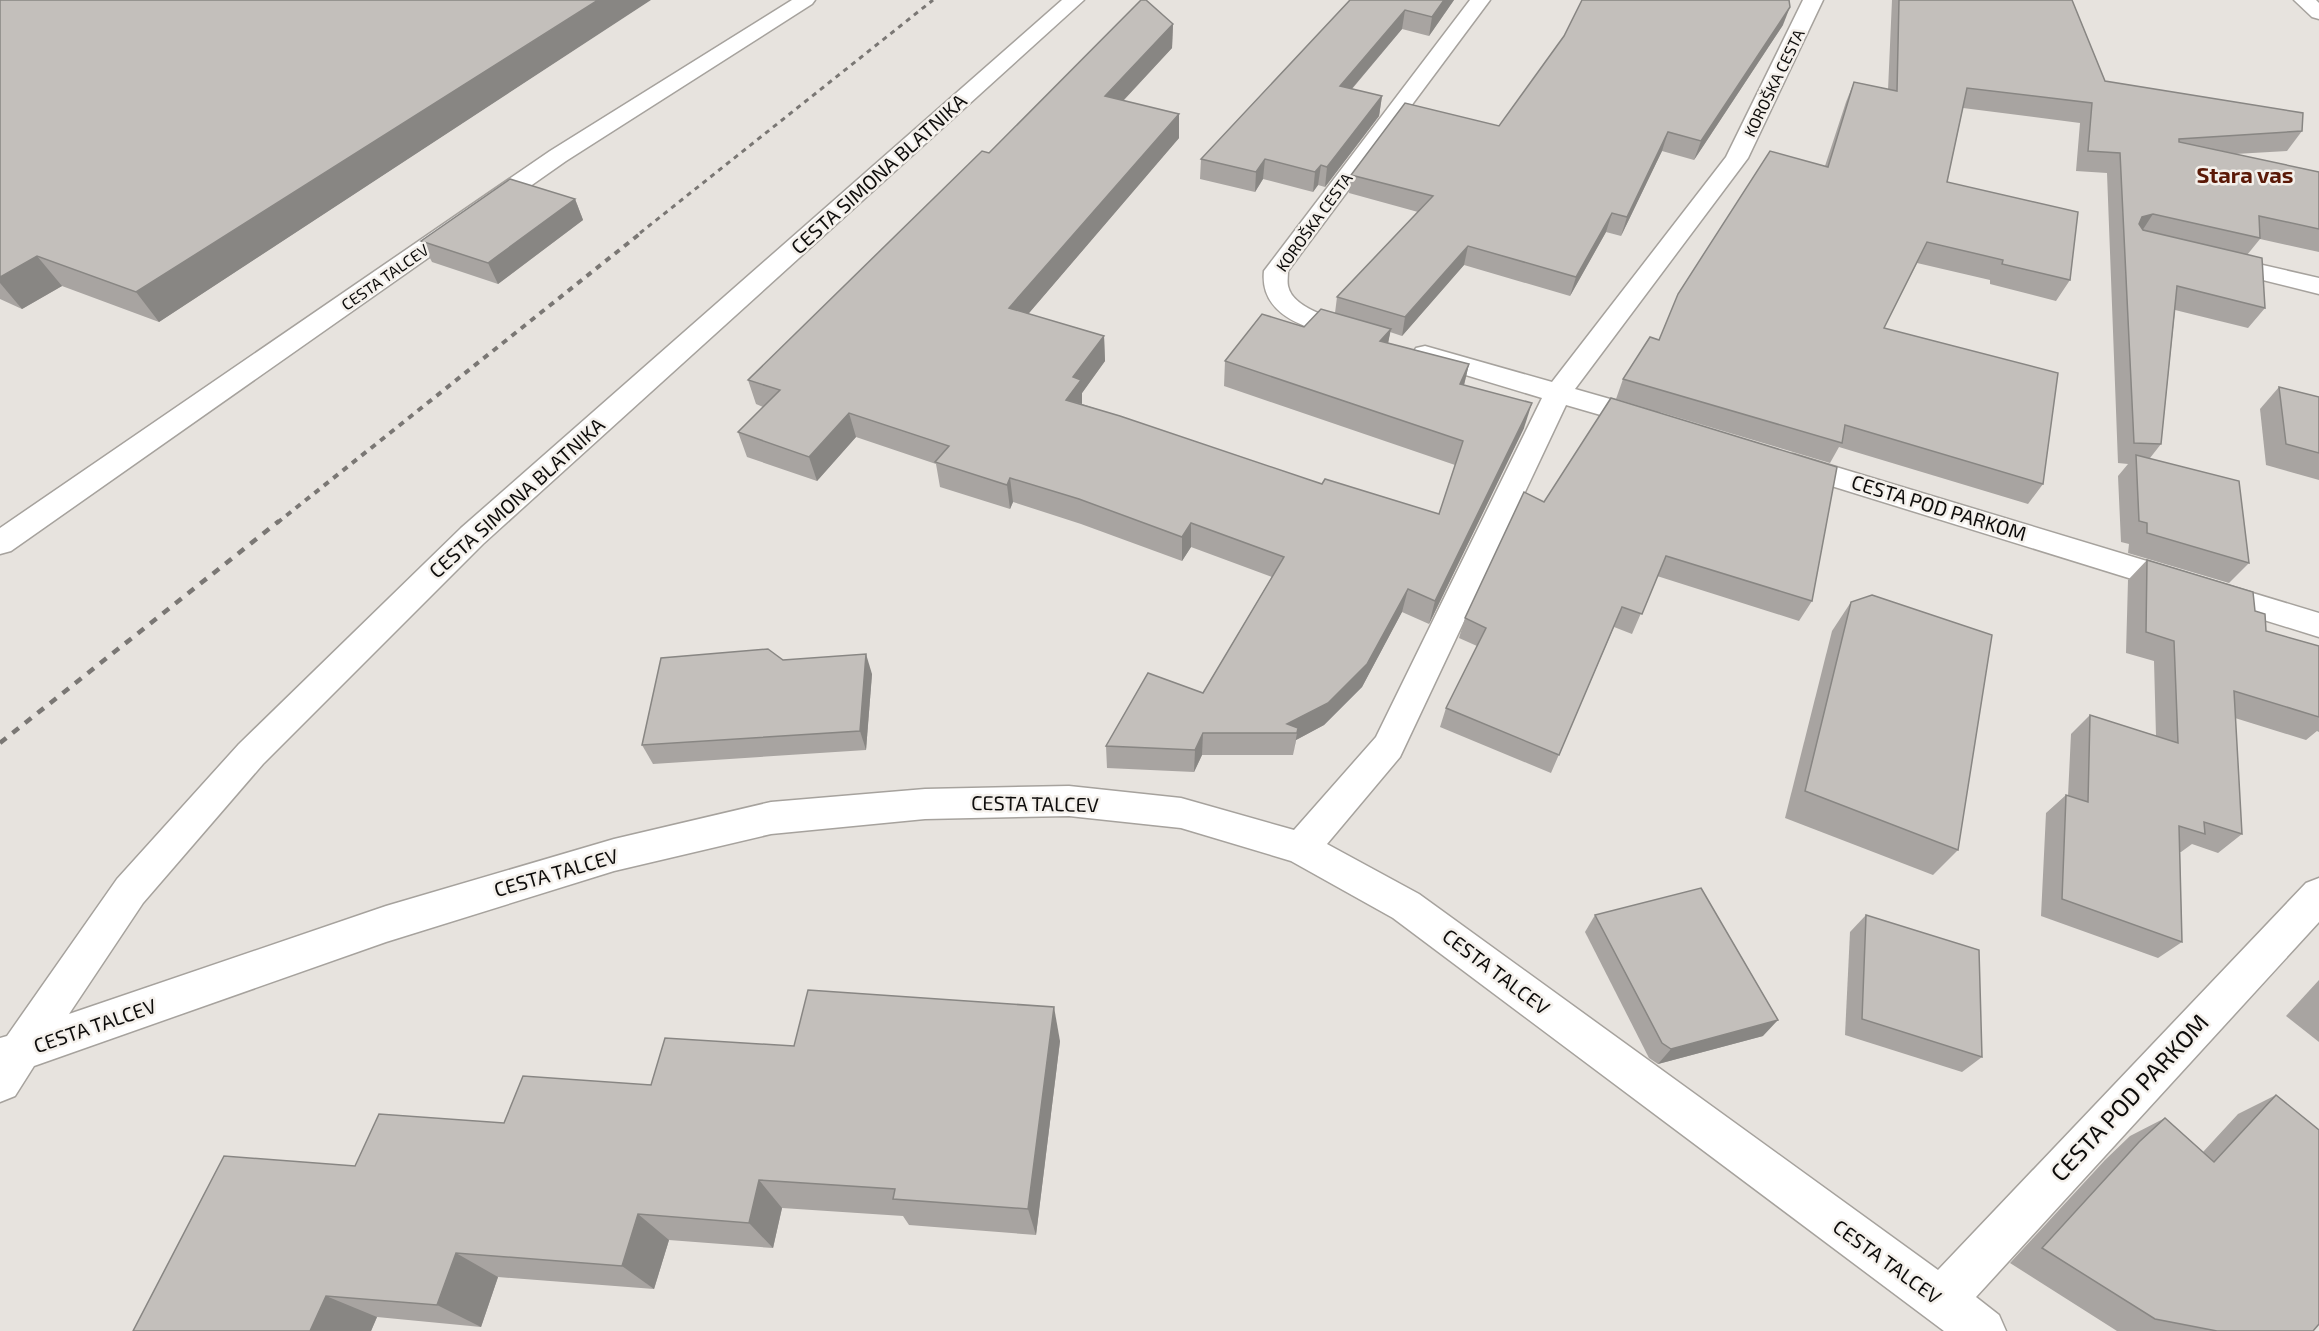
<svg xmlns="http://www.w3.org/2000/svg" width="2319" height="1331" font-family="'Exo 2',sans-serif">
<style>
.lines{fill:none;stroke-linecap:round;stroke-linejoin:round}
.minor-casing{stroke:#a6a29d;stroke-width:3}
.minor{fill:#fff;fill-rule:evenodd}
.rail-far2{stroke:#7a7774;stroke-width:3;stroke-dasharray:5 5;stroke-linecap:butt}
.rail-far1{stroke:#7a7774;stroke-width:4;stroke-dasharray:6 6;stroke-linecap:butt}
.rail{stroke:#7a7774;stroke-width:4.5;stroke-dasharray:8 8;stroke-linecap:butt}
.wall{fill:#a8a4a1}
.shaded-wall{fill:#888683}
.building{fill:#c3bfbb;stroke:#888683;stroke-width:1.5}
.labels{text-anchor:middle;stroke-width:5;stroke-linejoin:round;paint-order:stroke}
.far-street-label{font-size:16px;fill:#0d0c0b;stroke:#f4f0eb}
.street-label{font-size:20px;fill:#0d0c0b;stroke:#f4f0eb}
.far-district-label{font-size:22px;font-weight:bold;fill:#5b1907;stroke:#f4f0eb}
.near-street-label{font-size:24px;fill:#0d0c0b;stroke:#f4f0eb}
</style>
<rect width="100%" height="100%" fill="#e7e3de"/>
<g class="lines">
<defs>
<g id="minor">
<path d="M792,0H815L812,4L566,161L11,551L0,554V528L550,151Z"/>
<path d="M1062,0H1084L483,544L263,764L143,903L69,1014L386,906L614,839L771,802L925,789L1069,786L1181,798L1294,830L1376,737L1542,398L1416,360L1412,354L1416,348L1425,346L1552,382L1726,157L1803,0H1823L1748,158L1575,389L1659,413L1663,420L1659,427L1649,429L1566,405L1400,757L1327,844L1419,894L1938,1270L2306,883L2319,878V922L1976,1297L1999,1315L2006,1331H1944L1393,918L1291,861L1181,828L1069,816L925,819L771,834L614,871L386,942L34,1066L15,1096L0,1102V1038L7,1036L117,879L239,744L461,528Z"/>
<path d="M1470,0H1490L1288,271C1288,276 1287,281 1288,286C1293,311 1342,321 1362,326L1366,332L1362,338C1350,341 1339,336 1326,333C1294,324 1260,309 1264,271Z"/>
<path d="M2294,0H2316L2319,3V19L2312,17Z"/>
<path d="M2219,255L2319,278V294L2210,267L2207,262L2210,257Z"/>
<path d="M1793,454L2319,613V637L1783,471L1779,464L1783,457Z"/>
</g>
</defs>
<use href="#minor" class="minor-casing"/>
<use href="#minor" class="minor"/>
<path class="rail-far2" d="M640,233L933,0"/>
<path class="rail-far1" d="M277,523L642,232"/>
<path class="rail" d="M0,743L279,521"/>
</g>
<g class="wall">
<path d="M0,0L575,49L159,322L62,286L22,309L0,299Z"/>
<path d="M1350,0H1454L1429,36L1402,29L1352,89L1382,96L1379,116L1325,187L1318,185L1313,192L1263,179L1255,192L1200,179L1201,159Z"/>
<path d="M1892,0H2072L2105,81L2302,131L2287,151L2235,154L2319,172V252L2260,239L2247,255L2265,308L2248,328L2175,310L2161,444L2150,458L2249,563L2229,583L2128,553L2129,544L2121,542L2118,476L2128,464L2118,463L2107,173L2076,171L2080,123L1963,108L1947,182L2070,280L2056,301L1990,284V280L1917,263L1884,328L2043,484L2028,504L1839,447L1830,463L1616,399L1623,379L1825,166L1846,102L1854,82L1888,90Z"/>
<path d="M1173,24L1172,48L1124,100L1179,138L1028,314L1104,336L1105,361L1082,393V404L1322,484L1439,514L1455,465L1224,386L1225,361L1335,313L1337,297L1418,212L1349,193L1351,175L1499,126L1783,25L1694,160L1662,151L1621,236L1606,232L1570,296L1464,265L1402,336L1390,332L1388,343L1469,364L1464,385L1524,428L1429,624L1402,612L1362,687L1324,725L1296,740L1293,755H1202L1194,772L1107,768L1106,746L1203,693L1272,577L1191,547L1182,561L1081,524L1013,502L1010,509L940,487L936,464L856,437L817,481L747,457L738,432L763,407L756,404L748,380L989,153Z"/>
<path d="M575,199L583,220L498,284L432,262L421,241Z"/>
<path d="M2279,387L2319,397V480L2266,465L2260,409Z"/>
<path d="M1544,502L1812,601L1799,621L1657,576L1632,634L1614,627L1551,773L1440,727L1446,708L1477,646L1459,638L1465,618Z"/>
<path d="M2147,560L2255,611L2266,631L2319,646V732L2317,731L2306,740L2235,718L2242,834L2218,853L2192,844L2181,852H2180L2182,942L2158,958L2041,916L2046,813L2066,795L2068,796L2071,734L2090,715L2156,736L2154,661L2126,653L2128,580Z"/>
<path d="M1851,602L1958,850L1933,875L1785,818L1832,631Z"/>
<path d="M783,660L872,674L866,750L653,764L642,745Z"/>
<path d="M1595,915L1763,1036L1658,1064L1649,1058L1585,932Z"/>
<path d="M1866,915L1982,1057L1962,1072L1845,1035L1850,932Z"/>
<path d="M2319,980V1042L2286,1016Z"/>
<path d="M1060,1041L1036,1235L909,1225L903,1216L782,1208L773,1248L669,1240L654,1289L498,1277L481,1327L377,1317L371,1331H133L355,1166L504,1123L794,1046Z"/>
<path d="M2276,1095L2313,1331H2117L2010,1263L2105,1160L2130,1136L2165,1118L2203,1152L2238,1114Z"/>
</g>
<g class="shaded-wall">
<path d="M598,0H651L159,322L136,292Z"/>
<path d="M1444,0H1454L1429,36L1432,17Z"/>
<path d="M1790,7L1783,25L1694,160L1701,141Z"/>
<path d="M1405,10L1402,29L1338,105L1340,86Z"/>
<path d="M1173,24L1172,48L1106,119L1105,96Z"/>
<path d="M1382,96L1379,116L1325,187L1327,167Z"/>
<path d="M1179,114V138L1012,333L1009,308Z"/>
<path d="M1668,132L1662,151L1621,236L1627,217Z"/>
<path d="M1265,159L1263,179L1255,192L1256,172Z"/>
<path d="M1321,165L1318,185L1313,192L1315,172Z"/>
<path d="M575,199L583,220L498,284L488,263Z"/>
<path d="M1612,213L1606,232L1570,296L1576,277Z"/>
<path d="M2153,214L2140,234L2128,237L2142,217Z"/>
<path d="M1468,246L1464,265L1402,336L1405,317Z"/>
<path d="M37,256L62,286L22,309L0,283V277Z"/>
<path d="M1391,329L1386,353L1380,341Z"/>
<path d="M1104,336L1105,361L1082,393V404L1066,400L1073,377Z"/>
<path d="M1469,364L1463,389L1460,384Z"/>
<path d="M1532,403L1524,428L1429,624L1435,601Z"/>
<path d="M849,413L856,437L817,481L809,457Z"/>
<path d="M1010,478L1013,502L1010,509L1007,485Z"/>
<path d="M1191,523V547L1182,561V537Z"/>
<path d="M1408,589L1402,612L1362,687L1324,725L1296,740L1293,755L1297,733L1287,724Z"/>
<path d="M866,654L872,674L866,750L860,731Z"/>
<path d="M1203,733L1202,755L1194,772L1195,750Z"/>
<path d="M1054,1007L1060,1041L1036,1235L1028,1209Z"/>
<path d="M1778,1020L1763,1036L1658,1064L1671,1049Z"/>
<path d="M759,1180L782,1208L773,1248L749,1223Z"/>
<path d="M638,1214L669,1240L654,1289L622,1266Z"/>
<path d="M456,1253L498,1277L481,1327L437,1305Z"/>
<path d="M326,1296L377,1317L371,1331H310Z"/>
</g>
<g class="building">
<path d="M0,0H598L136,292L37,256L0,277Z"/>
<path d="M1141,0H1146L1173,24L1105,96L1179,114L1009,308L1104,336L1073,377L1081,380L1066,400L1120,416L1322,484L1325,479L1439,514L1463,441L1225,361L1262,314L1304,327L1321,309L1391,329L1380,341L1469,364L1460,384L1532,403L1435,601L1408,589L1367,664L1328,703L1287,724L1298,728L1297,733H1203L1195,750L1106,746L1148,673L1203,693L1284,557L1191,523L1182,537L1079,499L1010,478L1007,485L935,462L949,446L849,413L809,457L738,432L780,390L748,380L982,151L989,153Z"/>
<path d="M1350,0H1444L1432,17L1405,10L1340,86L1382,96L1327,167L1321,165L1315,172L1265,159L1256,172L1201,159Z"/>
<path d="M1582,0H1789L1790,7L1701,141L1668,132L1627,217L1612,213L1576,277L1468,246L1405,317L1337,297L1433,196L1351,175L1405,103L1499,126L1564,36Z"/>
<path d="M1899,0H2072L2105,81L2303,113L2302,131L2179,139V142L2319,172V229L2259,216L2260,238L2153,214L2142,217L2139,224L2143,230L2262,258L2265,308L2177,286L2161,444L2134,443L2120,153L2088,151L2092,103L1967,88L1947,182L2078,212L2070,280L2002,264L2003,260L1927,242L1884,328L2058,373L2043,484L1845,425L1842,443L1623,379L1650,337L1659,340L1678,294L1770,151L1828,167L1854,82L1897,91Z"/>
<path d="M510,179L575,199L488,263L421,241Z"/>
<path d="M2279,387L2319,397V453L2286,444Z"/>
<path d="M1611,398L1837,467L1812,601L1666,556L1642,614L1622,607L1559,755L1446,708L1486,628L1465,618L1524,492L1544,502Z"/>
<path d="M2136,455L2239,481L2249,563L2147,533V523L2139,521Z"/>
<path d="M2147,560L2253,592L2255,611L2265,614L2266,631L2319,646V717L2234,691L2242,834L2204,822L2205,834L2179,826L2182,942L2062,899L2066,795L2088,802L2090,715L2178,743L2174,641L2146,632Z"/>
<path d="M1872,595L1992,635L1958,850L1805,791L1851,602Z"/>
<path d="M768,649L783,660L866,654L860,731L642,745L661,658Z"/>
<path d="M1701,888L1778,1020L1671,1049L1662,1043L1595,915Z"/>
<path d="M1866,915L1979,950L1982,1057L1862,1019Z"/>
<path d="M808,990L1054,1007L1028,1209L893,1199L895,1189L759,1180L749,1223L638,1214L622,1266L456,1253L437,1305L326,1296L310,1331H133L224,1156L355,1166L379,1114L504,1123L523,1076L651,1085L665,1038L794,1046Z"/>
<path d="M2276,1095L2319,1130V1324L2313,1331H2217L2155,1319L2042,1248L2139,1142L2165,1118L2214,1162Z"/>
</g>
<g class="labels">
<g class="far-street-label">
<text transform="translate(1774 83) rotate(-64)" y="6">KOROŠKA CESTA</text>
<text transform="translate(1314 222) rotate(-54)" y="6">KOROŠKA CESTA</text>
<text transform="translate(385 277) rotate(-35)" y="6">CESTA TALCEV</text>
</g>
<g class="street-label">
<text transform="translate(879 174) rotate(-42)" y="7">CESTA SIMONA BLATNIKA</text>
<text transform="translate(517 498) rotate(-42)" y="7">CESTA SIMONA BLATNIKA</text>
<text transform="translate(1939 508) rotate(17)" y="7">CESTA POD PARKOM</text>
<text transform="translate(1035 804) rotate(1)" y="7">CESTA TALCEV</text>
<text transform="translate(556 873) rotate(-16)" y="7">CESTA TALCEV</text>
<text transform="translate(1496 972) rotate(37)" y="7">CESTA TALCEV</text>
<text transform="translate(95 1026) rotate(-19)" y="7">CESTA TALCEV</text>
<text transform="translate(1887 1262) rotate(36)" y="7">CESTA TALCEV</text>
</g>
<g class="far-district-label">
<text x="2245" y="183">Stara vas</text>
</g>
<g class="near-street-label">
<text transform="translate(2130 1098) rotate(-47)" y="8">CESTA POD PARKOM</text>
</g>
</g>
</svg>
